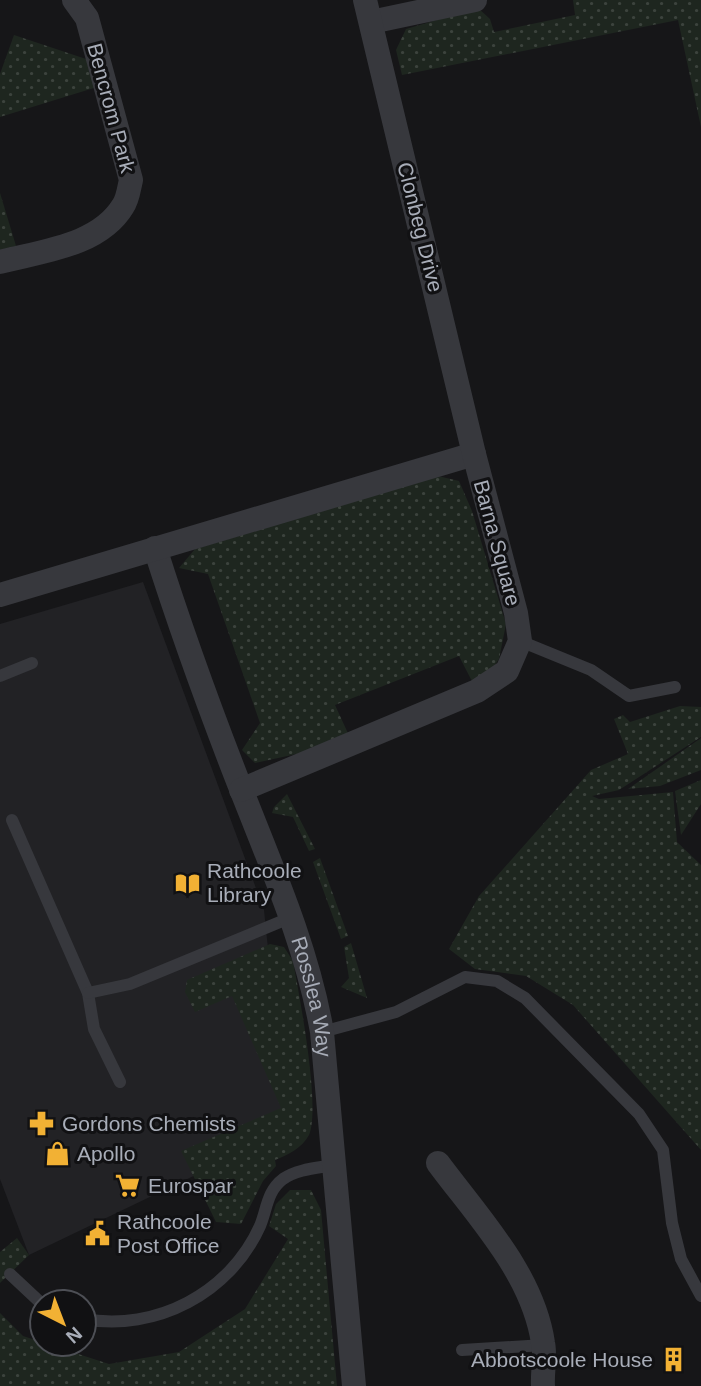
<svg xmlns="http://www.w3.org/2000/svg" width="701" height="1386" font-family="Helvetica,sans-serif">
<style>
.built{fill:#222225}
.grass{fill:url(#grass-dots)}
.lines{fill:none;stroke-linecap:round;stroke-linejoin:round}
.lane{stroke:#37383d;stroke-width:12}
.street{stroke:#37383d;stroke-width:24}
.labels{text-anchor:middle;stroke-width:6;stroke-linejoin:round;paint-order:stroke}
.street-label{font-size:21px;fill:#a8adb8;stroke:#111113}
.poi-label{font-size:21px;fill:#a8adb8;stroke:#111113;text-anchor:start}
</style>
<defs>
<pattern id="grass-dots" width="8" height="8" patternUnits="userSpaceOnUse" patternTransform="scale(1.75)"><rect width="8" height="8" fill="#1e261f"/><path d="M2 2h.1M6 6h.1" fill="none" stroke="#3c433d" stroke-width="1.8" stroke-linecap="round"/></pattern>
</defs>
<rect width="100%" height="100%" fill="#161618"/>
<path class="built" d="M143,582L264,910L287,1131L29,1255L0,1179V624Z"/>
<g class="grass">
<path d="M573,0H701V127L678,20L402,75L396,50L406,29L478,8L490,19L494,32L575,15Z"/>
<path d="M14,35L89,60L97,87L0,117V74Z"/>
<path d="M0,193L16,246L0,250Z"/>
<path d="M438,476L459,481L472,511L506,624L499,659L477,691L459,656L335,705L352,742L255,763L242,750L260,723L208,574L179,568L195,549Z"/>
<path d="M680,706L701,707V737L619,790L592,796L599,799L673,792L677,842L701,865V1150L573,1005L526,976L475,969L449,949L479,896L591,770L628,754L614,719L623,715L630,722Z"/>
<path d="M701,738V770L660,786L628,789Z"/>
<path d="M701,780V804L681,835L675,791Z"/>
<path d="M287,794L315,849L309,851L293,817L272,813L274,807Z"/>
<path d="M320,858L348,936L341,939L313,862Z"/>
<path d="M351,943L367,998L341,987L349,978L344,947Z"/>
<path d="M270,944L284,947L293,961C299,994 321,1107 309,1135C302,1148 288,1155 275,1160L276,1166L263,1181L241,1224L216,1222L181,1151L281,1108L232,996L195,1012L185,992L187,980Z"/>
<path d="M290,1190H311L321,1210L337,1386H0V1313L23,1336L109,1364L179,1352L245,1309L288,1239L269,1226L276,1204Z"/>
<path d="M17,1238L29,1255L0,1283V1252Z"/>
</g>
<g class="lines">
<g class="lane">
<path d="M520,641L591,670L629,696L675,687"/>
<path d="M0,676L32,663"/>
<path d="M12,820L88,993L94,1029L120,1082"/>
<path d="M88,993L130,984L292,917"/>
<path d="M322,1032L396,1012L465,977L497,981L525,998L639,1114L663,1150L672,1223L681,1259L701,1296"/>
<path d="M10,1274L42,1304"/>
<path d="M84,1319C156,1332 230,1293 260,1226C267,1209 267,1191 283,1179C297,1169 318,1168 334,1165"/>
<path d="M462,1350L544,1345"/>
</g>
<g class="street">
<path d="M371,22L475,0"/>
<path d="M0,262C41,251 99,246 123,206C128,199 129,188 131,180L87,18L74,0"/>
<path id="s1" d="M155,548C180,627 209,707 239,784C271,866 307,946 322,1032L354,1386"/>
<path d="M0,595L474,454"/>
<path d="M241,790L477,691L507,671L520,641L516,613L474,454L365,0"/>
<path d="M438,1163C478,1217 533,1274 543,1343C546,1357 542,1372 543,1386"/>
</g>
</g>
<defs>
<symbol id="library-bare" viewBox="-9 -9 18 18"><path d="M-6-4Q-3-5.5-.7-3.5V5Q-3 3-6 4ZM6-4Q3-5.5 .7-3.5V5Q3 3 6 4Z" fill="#f2b134" stroke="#111113" stroke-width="2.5" paint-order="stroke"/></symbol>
<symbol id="pharmacy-bare" viewBox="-9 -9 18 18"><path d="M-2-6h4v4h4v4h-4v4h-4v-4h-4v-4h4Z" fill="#f2b134" stroke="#111113" stroke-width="2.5" paint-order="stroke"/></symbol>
<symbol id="shop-bare" viewBox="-9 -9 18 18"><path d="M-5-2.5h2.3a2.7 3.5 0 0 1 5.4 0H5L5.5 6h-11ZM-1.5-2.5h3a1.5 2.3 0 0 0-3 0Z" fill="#f2b134" stroke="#111113" stroke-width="2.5" paint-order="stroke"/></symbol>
<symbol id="supermarket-bare" viewBox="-9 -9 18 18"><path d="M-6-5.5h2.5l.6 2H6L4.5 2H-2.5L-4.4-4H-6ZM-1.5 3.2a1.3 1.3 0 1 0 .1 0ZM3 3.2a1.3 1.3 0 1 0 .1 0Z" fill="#f2b134" stroke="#111113" stroke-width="2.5" paint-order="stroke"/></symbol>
<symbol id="civic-bare" viewBox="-9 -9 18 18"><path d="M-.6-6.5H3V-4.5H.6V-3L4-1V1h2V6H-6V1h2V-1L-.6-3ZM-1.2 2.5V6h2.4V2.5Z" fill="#f2b134" stroke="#111113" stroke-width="2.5" paint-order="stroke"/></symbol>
<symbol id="building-bare" viewBox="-9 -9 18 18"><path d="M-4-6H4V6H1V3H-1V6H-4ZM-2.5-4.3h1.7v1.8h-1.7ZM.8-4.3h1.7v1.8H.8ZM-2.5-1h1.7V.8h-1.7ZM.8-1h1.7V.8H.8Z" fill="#f2b134" stroke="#111113" stroke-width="2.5" paint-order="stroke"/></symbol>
</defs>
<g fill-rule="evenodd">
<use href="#library-bare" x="170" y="866" width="35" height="35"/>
<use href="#pharmacy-bare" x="24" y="1106" width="35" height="35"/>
<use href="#shop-bare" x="40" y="1136" width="35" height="35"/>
<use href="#supermarket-bare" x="110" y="1168" width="35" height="35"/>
<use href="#civic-bare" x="80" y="1216" width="35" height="35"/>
<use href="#building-bare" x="656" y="1342" width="35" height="35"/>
</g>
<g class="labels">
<g class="street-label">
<text transform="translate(111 108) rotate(75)" y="7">Bencrom Park</text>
<text transform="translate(420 227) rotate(76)" y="7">Clonbeg Drive</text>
<text transform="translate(497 543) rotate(75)" y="7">Barna Square</text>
<text dy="7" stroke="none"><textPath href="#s1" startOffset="476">Rosslea Way</textPath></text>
</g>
<g class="poi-label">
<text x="207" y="878">Rathcoole<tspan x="207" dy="24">Library</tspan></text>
<text x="62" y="1131">Gordons Chemists</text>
<text x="77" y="1161">Apollo</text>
<text x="148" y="1193">Eurospar</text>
<text x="117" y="1229">Rathcoole<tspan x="117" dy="24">Post Office</tspan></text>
<text x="653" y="1367" text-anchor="end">Abbotscoole House</text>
</g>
</g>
<g transform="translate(63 1323) rotate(138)"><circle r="33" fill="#111113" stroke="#4d4f55" stroke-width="2"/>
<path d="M0-5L12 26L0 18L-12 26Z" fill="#f2b134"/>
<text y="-10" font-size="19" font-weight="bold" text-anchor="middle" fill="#a8adb8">N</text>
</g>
</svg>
